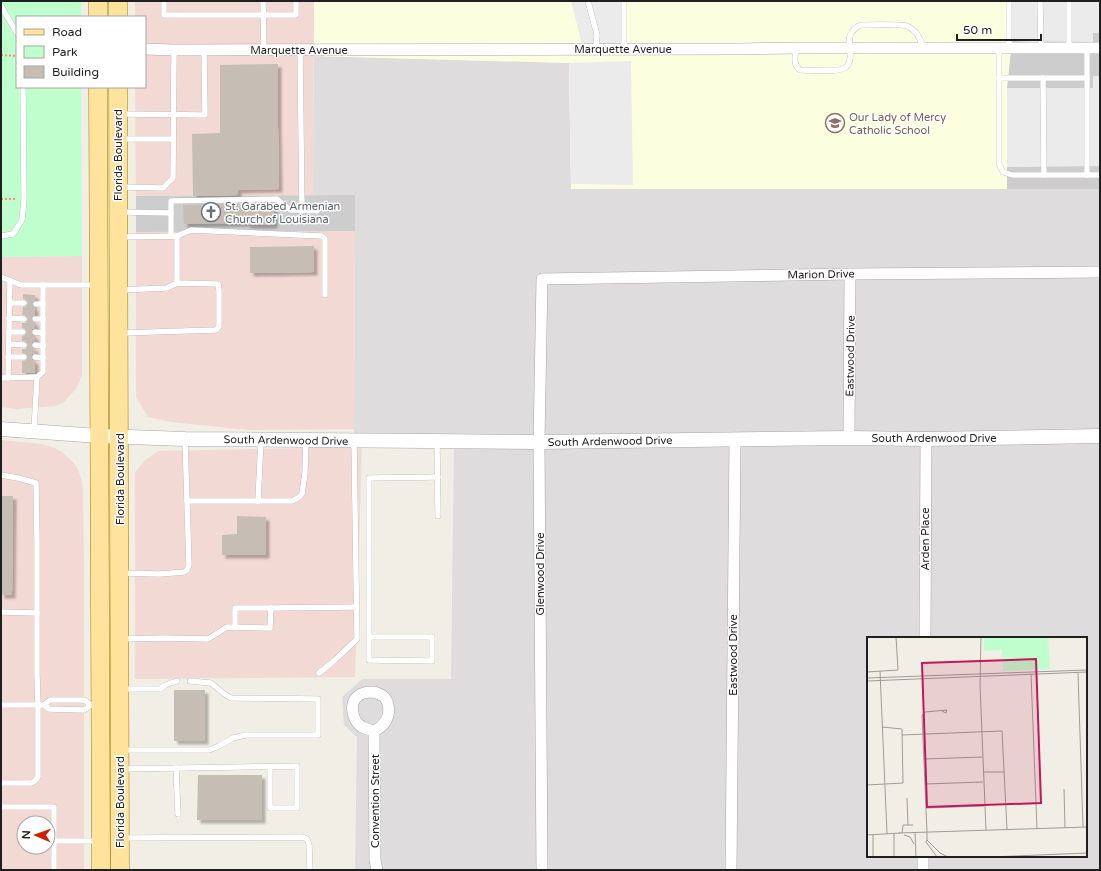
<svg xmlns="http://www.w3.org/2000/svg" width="1101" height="871" font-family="'Varela Round',sans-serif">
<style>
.residential{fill:#dedcdc;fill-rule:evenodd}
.commercial{fill:#f3d9d3;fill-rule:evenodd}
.education{fill:#fbffe0}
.religious{fill:#cdcdcd}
.park{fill:#bffecd}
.parking{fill:#ebebeb}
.building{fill:#c6beb4;filter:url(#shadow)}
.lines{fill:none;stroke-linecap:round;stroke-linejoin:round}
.service-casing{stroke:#a6a6a6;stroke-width:6}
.minor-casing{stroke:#a6a6a6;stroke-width:12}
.tertiary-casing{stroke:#a6a6a6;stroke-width:15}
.primary-casing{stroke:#9b7d00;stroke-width:19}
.path{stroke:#ff8d68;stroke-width:2;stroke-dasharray:2 2;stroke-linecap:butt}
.service{stroke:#fff;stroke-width:5.5}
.minor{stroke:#fff;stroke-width:11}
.tertiary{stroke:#fff;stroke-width:14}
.primary{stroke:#ffe29c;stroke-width:18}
.labels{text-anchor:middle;stroke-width:3;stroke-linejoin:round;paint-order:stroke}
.street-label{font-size:11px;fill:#1f1f1f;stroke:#fff}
.education-label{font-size:11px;fill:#785e54;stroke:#fff;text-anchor:start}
.worship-label{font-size:11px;fill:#5b616d;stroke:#fff;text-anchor:start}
.inset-road{fill:none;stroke:#9d9c96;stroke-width:1}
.view{fill:#c2185b;fill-opacity:0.15;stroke:#c2185b;stroke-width:2}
.inset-edge{fill:none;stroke:#1f1f1f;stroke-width:2}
</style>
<defs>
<filter id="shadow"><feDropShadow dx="3.5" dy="3.5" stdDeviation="1" flood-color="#0004"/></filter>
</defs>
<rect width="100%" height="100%" fill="#f1efe5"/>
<path class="residential" d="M314,56L569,63L571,189H1100V870H355L357,737L344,725L342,697L362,679H451L454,441L354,440L355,195H313ZM868,638H1086V856H868Z"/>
<g class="commercial">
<path d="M135,1H314L313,195L136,196L135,87H145V17H135Z"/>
<path d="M355,231L354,429L248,430L172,422L148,417L136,397V232Z"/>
<path d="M82,256V375L76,389L64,402L56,406L16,409L1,407V257Z"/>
<path d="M1,440L41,444L49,446L57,449L63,453L74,463L78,469L82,481L83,492L84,569V870H1ZM24,823H48V847H24Z"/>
<path d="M362,447L355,677L135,679V473L144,461L158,451Z"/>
</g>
<path class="education" d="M314,1H1100V189H571L569,63L314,56Z"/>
<g class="religious">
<path d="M1100,1V189H1007V88L1012,41L1036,42Z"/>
<path d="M355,195V231L136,232V196Z"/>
</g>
<path class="park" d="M1,1H81V17H17V87H81L82,256L1,257Z"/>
<g class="parking">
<path d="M571,1H624V49H583Z"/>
<path d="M1012,1H1100V33H1093V42L1012,41Z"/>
<path d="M631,61L633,185L571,184L569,63Z"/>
<path d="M1093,76H1100V166L1007,167V88H1093Z"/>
</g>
<g class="building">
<path d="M278,64V128L279,189L238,190V195L193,196L192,134L220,133V65Z"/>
<path d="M238,204V207H274V225H247V223L184,224L183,205Z"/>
<path d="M314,246V272L250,273V247Z"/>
<path d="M23,294L35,295V300L32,304L33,306L35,308V315L33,316L31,319L32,321L35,323V328L32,329L31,332L32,335L35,336V341L32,342L31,345L32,348L35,349V353L32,354L31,357L32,360L35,361V373H22V361L26,360L28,357L26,354L22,353V349H26L28,345L27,342L22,341V336L25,335L27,332L25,329L22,328V323H26L28,319L27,316L22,315L23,307L26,306L28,303L26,300L23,299Z"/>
<path d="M1,496H13L12,595H1Z"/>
<path d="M237,516L266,517V555H222V535L237,534Z"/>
<rect x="174" y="690" width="31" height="51"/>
<path d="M198,775H262V820H197Z"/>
</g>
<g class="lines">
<defs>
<g id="service">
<path d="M164,1V15H296V1"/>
<path d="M263,1L264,50"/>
<path d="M588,1L597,35L596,49"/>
<path d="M624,1V49"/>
<path d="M1009,1V48"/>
<path d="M1040,1L1041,48"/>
<path d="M1069,1V48"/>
<path d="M1,6L17,33"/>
<path d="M796,48C795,56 793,65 800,70C810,70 840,73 846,67C856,58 844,42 852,32C854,29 858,26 861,25C866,25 904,24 907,26C917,30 920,39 923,47"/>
<path d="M999,48V164L1003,172L1012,175H1100"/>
<path d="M1087,48V175"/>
<path d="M300,50L302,211"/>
<path d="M999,78H1087"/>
<path d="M1043,78L1044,175"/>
<path d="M120,114L205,115L204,50"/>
<path d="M121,139H173"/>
<path d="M121,187L163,188L173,178L174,50"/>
<path d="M121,212L171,213V201L277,199L290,210L317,211"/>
<path d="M171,213V236"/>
<path d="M1,236L13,234L22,220L24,199L23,87"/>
<path d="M177,236L191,230L322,236L325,239V295"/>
<path d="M120,237L177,236V283"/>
<path d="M1,277L21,285H96"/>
<path d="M120,290L167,288L177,283L218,284L219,290V327L216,330L121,333"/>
<path d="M10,303H24"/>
<path d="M36,304H43"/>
<path d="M9,318L24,319"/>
<path d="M35,319H43"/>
<path d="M9,332H23"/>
<path d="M35,332L43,333"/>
<path d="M9,344L24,345"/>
<path d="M35,345L43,346"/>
<path d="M8,357H24"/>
<path d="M35,357L43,358"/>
<path d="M37,377L43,372V285"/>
<path d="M1,378L37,377L34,430"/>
<path d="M8,378L10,281"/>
<path d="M437,441L438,516"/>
<path d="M1,475L18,478L36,483L37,542V675L38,705V777L35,781L31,783H1"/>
<path d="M187,501H292L298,498L302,494L305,473L306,440"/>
<path d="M258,501L261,439"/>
<path d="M122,573L160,574L184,572L187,570L189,565L185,439"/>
<path d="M1,612L37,613"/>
<path d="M235,627V608H271"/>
<path d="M369,637H432V661L369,660V478L438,477"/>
<path d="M121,639L164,638L208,639L227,627L270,628L271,608L356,607"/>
<path d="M319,673L335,660L357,639L354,441"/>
<path d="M121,689H160L165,685L177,681"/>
<path d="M1,705H44L49,709L84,710L91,705H98"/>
<path d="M44,705L50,700H84L91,705"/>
<path d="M122,750H209L219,746L233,738L246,735H318V699L231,698L223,693L211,683L190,681"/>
<path d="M176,768L178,814"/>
<path d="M122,769L297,766V808H270V767"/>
<path d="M1,807H54V870"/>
<path d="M123,838L302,837L307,839L309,844L310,870"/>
<path d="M54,841H98"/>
</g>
<g id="minor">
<path d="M145,49L174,50L738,49L796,48H1100"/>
<path d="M849,438L850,274"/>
<path d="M925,638L926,439"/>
<path d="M374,692C377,693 380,694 383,696C386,698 387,701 388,704C391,716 385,726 374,731C370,730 366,729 362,727C350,719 348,697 364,693C367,692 371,692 374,692Z"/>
<path d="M374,731L375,860L377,870"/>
<path d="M542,870L539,442L542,279L850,274L1100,272"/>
<path d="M731,870L735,440"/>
<path d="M923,870V856"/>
</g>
<path id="tertiary" d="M1,429L99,436L185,439L539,442L849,438L926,439L1100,436"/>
<g id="primary">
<path d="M98,1V17"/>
<path d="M118,1V17"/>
<path d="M98,87L101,870"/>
<path d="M118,87L120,870"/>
</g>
</defs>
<use href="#service" class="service-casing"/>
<use href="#minor" class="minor-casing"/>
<use href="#tertiary" class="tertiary-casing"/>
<use href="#primary" class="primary-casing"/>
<g class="path">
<path d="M1,55L17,56"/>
<path d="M1,137V142"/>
<path d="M1,199H16"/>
</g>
<use href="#service" class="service"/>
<use href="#minor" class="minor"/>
<use href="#tertiary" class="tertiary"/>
<use href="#primary" class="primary"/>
</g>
<defs>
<symbol id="school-ring" viewBox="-11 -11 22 22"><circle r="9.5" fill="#fff" stroke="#8d6e63" stroke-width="1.5"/><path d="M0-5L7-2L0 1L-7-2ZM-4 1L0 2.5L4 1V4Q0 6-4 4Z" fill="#8d6e63"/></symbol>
<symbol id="church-ring" viewBox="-11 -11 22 22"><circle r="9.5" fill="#fff" stroke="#6b7280" stroke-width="1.5"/><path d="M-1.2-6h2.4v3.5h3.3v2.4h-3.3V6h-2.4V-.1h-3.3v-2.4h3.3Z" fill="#6b7280"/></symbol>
</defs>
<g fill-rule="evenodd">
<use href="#school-ring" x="824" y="112" width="22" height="22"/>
<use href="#church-ring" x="200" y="201" width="22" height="22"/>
</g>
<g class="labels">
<g class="street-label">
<text x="623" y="53">Marquette Avenue</text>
<text x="299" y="54">Marquette Avenue</text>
<text transform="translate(118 155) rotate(-90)" y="4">Florida Boulevard</text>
<text transform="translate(821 274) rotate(-1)" y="4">Marion Drive</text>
<text transform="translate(850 356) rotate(-89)" y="4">Eastwood Drive</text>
<text x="934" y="442">South Ardenwood Drive</text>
<text transform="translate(286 440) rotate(1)" y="4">South Ardenwood Drive</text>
<text transform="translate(610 441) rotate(-1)" y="4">South Ardenwood Drive</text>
<text transform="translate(120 479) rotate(-90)" y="4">Florida Boulevard</text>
<text transform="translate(925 539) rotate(-90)" y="4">Arden Place</text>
<text transform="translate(540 574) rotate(-90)" y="4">Glenwood Drive</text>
<text transform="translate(733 655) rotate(-90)" y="4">Eastwood Drive</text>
<text transform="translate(375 801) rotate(-90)" y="4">Convention Street</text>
<text transform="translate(120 802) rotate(-90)" y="4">Florida Boulevard</text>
</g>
<g class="education-label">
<text x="849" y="121">Our Lady of Mercy<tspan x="849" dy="13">Catholic School</tspan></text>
</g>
<g class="worship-label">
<text x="225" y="210">St. Garabed Armenian<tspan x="225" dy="13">Church of Louisiana</tspan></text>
</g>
</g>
<g transform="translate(867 637)">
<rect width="220" height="220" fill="#f1efe5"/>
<path d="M117,0H181L183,32L136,34L135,13L117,14Z" fill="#bffecd"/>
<path class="inset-road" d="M114,0L113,48L119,193M13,34L20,197M0,35L31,33L29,0M211,36L216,190M164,37L170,192M0,41L220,33M0,44L220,35M35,98L135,94L140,192M57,122L115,120M116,135H137M58,147L116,145M0,148L36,146L35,92L15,90M197,152L198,191M40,161L41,188M59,171L117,169M27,196V220M32,196L220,190M35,196L36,188H46M48,196L49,220M60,196L55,78L58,75L80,73L79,76L75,74M60,196V203L73,216L81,220M0,198L33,196M6,198V220M37,198L43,200L47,207M60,203L59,205L70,220M123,220L220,216"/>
<path class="view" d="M169,22L174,166L60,170L55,26Z"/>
<rect width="220" height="220" class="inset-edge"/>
</g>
<rect width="1101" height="871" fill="none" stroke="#1f1f1f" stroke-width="4"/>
<rect x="16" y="16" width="130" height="72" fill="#ffffff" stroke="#a5a5a5"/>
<rect x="24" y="29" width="20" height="6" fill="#ffe29c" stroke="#a5a5a5"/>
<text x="52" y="36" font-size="12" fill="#1f1f1f">Road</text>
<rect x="24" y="46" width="20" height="12" fill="#bffecd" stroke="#a5a5a5"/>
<text x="52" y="56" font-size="12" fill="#1f1f1f">Park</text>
<rect x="24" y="66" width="20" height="12" fill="#c6beb4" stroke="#a5a5a5"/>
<text x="52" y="76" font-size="12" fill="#1f1f1f">Building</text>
<g transform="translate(36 835) rotate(272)"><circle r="19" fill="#ffffff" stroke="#a5a5a5"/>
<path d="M0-3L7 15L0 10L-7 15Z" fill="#cf1d00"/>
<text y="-6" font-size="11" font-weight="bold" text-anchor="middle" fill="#1f1f1f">N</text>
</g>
<path d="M957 34v6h84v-6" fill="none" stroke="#1f1f1f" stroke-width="2"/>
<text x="963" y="34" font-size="12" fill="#1f1f1f" stroke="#ffffff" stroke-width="3" paint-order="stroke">50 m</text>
</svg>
